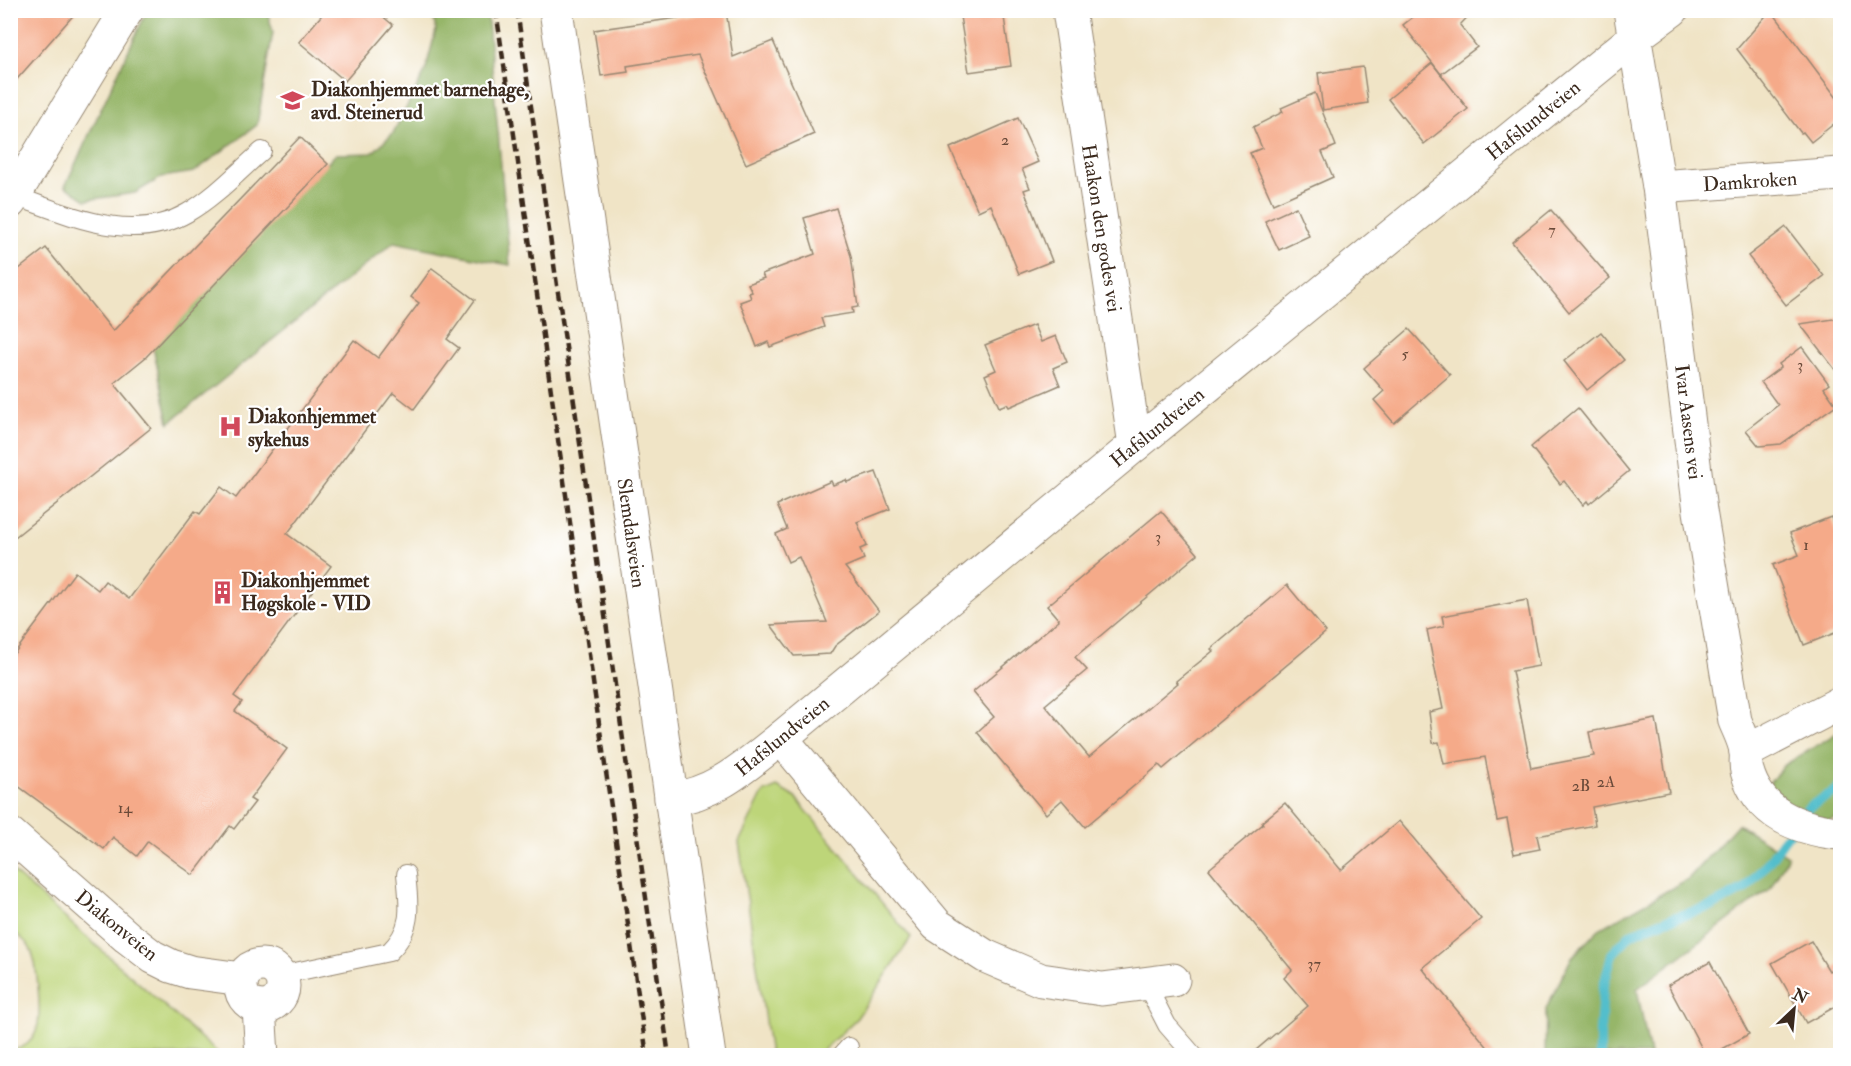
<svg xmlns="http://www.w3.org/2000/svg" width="1851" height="1066" font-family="'IM FELL Double Pica',serif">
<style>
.green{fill:#bdd579;stroke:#7c804c;stroke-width:1.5}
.forest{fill:#96b669;stroke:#687044;stroke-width:1.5}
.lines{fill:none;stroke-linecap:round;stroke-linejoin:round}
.stream{stroke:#52becc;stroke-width:10}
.building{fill:#f5aa89}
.lane-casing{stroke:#968772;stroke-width:20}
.street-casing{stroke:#968772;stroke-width:35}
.secondary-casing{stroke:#968772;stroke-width:35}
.lane{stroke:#fff;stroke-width:18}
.street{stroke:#fff;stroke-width:33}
.secondary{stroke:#fff;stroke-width:33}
.rail{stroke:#3b2a1e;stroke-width:4.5;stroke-dasharray:9 4.5;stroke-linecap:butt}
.labels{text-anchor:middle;stroke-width:4.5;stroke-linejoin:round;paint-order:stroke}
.number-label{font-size:16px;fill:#6a4a39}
.poi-label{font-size:20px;font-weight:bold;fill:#3b2a1e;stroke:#fff;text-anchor:start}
.street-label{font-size:20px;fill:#3b2a1e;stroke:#fff}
</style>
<rect width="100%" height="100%" fill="#fff"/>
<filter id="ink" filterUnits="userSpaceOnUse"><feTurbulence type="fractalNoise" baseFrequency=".0167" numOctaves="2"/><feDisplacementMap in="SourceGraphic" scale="12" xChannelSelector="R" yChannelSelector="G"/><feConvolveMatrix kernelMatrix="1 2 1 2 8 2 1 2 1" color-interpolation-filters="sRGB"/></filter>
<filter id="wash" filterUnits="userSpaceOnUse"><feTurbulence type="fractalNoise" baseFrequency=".008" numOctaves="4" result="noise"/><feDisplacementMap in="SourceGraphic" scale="24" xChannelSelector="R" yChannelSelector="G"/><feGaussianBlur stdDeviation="1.35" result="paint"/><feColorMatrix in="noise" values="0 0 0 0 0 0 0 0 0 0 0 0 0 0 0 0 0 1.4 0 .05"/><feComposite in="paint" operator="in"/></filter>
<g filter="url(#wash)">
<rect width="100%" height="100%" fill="#f0e4c6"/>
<g class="green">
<path d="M777,787L796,798L911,938L857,1018L818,1055H770L739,842L763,793Z"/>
<path d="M10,870H11L220,1055H11V1050C44,1046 40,1011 38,986C36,972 36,957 28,945C24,939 16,934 11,930Z"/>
</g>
<g class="forest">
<path d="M147,11H267L273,32L257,125L194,172L162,177L135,193L86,200L65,186Z"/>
<path d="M432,11H487L510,265L394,242L169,423L153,347L336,154L372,153L393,133L425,72L436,30Z"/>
<path d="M1840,731V815L1829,821L1781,807L1768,785L1783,766Z"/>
<path d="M1738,824L1788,856L1770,889L1637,989L1650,1055H1545L1546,1009L1572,957L1599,929L1688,879Z"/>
</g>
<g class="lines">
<path class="stream" d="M1600,1056V1031L1603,989L1612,954L1631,934L1660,922L1712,906L1745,889L1770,860L1799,818L1809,807L1840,788"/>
</g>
<g id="blocks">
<g class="building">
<path d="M10,10H78L10,87Z"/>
<path d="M326,10H375L393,25L345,81L299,42Z"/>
<path d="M959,10H1003L1011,66L969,72Z"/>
<path d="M1422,10H1474L1460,25L1477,47L1441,74L1403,25Z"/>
<path d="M1771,10L1840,102V119L1811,142L1803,132L1801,133L1737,49Z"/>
<path d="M726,11L733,57L773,41L814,134L746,164L698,55L627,66L628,72L601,76L594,30Z"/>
<path d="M1432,63L1468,109L1424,144L1388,99Z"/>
<path d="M1363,67L1368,103L1323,110L1318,73Z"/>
<path d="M1315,93L1336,146L1322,152L1333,177L1273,204L1250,153L1262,148L1253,127L1283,112L1281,108Z"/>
<path d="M1018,118L1038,162L1022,169L1030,188L1024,190L1052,261L1019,274L991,205L978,211L950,148Z"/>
<path d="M300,137L328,164L146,357L114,383L151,428L10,541V276L46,248L113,331Z"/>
<path d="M1296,207L1309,236L1279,250L1265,221Z"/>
<path d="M836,208L851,256L858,307L852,308L853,313L821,318L824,327L770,347L768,342L757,347L740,302L751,298L749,293L752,292L748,284L764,278L762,274L815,254L804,218Z"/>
<path d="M1551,210L1610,278L1569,312L1512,242Z"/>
<path d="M1786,227L1824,276L1786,305L1748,256Z"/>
<path d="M432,268L475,300L447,339L459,348L414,409L393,393L287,534L331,566L234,696L242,702L235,711L287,749L250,799L255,802L234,829L230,826L193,875L148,841L137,856L113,837L104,849L10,780V659L75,572L98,590L105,581L129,599L195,511L200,514L221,487L236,498L354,340L378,358L419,303L411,297Z"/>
<path d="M1840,318V376L1800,324Z"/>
<path d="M1034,325L1041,342L1056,336L1067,362L1053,368L1060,385L1009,407L1007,404L999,407L985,375L996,370L985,345Z"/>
<path d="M1409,329L1450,375L1394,423L1374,400L1384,391L1364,368Z"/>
<path d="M1601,332L1624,360L1587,390L1564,361Z"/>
<path d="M1802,347L1829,384L1824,388L1836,405L1781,444L1759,446L1746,430L1778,405L1761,382L1781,367L1779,364Z"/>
<path d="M1578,408L1629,471L1589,504L1587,501L1583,505L1564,481L1560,484L1531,447Z"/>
<path d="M876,472L890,509L857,522L867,546L860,549L864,559L845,567L879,611L835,646L830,654L794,656L771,625L827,622L799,557L788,562L776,534L787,529L777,505L831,481L833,485L846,480L847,482Z"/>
<path d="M1161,511L1198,554L1075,657L1087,670L1045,705L1089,757L1178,683L1176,681L1213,651L1211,649L1287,585L1326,632L1163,769L1159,765L1085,827L1062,800L1046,814L977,732L994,717L973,692L1059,620L1047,606Z"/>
<path d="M1831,517L1840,542V631L1804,645L1773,565L1799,555L1790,533Z"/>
<path d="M1527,600L1539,666L1512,671L1531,768L1594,756L1589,732L1656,719L1669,792L1592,807L1595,825L1537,836L1540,849L1514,854L1507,819L1497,821L1485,757L1444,764L1439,742L1433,743L1429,712L1443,709L1427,630L1444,626L1442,616Z"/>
<path d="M1285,803L1341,870L1399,821L1481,919L1422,968L1495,1056H1249L1308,1006L1284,978L1292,970L1209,869L1263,824L1262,822Z"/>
<path d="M1811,941L1829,971L1840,965V1004L1806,1023L1772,963Z"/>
<path d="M1710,962L1749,1034L1710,1056H1706L1668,985Z"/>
</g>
</g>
</g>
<g filter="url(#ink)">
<use href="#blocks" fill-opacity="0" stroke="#968772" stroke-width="1.5"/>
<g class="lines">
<defs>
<g id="lane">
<path d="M15,196C69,215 132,245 187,213C215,197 238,172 262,151"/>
<path d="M281,975L389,952C414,928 409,905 406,874"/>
<path d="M1146,984L1167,1025L1194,1056"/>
<path d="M841,1056L849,1047"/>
</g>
<g id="street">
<path d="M1069,10L1135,445"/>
<path d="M1630,10L1659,187L1700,511L1735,721C1739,731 1745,742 1746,752C1747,758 1745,765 1747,771C1759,814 1797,828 1837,833L1840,831"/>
<path d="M1659,187L1840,174"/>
<path d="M10,202L127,10"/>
<path d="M781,738L937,925L985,956L1041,980L1102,989L1173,980"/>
<path d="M1746,752L1840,703"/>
<path d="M671,799C716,794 746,765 781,738L1135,445L1634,38L1672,10"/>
<path d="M10,834L127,937L153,957L171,966L190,972L242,979"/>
<circle cx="262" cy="986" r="21"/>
<path d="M259,1007L262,1056"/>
</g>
<path id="secondary" d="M556,10L709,1056"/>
</defs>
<use href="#lane" class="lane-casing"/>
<use href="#street" class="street-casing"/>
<use href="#secondary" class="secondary-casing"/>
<use href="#lane" class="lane"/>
<use href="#street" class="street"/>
<use href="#secondary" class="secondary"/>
<g class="rail">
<path d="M496,10L647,1056"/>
<path d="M517,10L669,1056"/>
</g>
</g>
</g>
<defs>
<symbol id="school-bare" viewBox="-9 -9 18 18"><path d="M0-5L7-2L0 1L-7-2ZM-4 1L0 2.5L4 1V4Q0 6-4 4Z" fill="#d1495b" stroke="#fff" stroke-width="2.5" paint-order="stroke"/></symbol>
<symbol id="hospital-bare" viewBox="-9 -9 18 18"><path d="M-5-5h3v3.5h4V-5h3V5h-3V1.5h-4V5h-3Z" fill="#d1495b" stroke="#fff" stroke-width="2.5" paint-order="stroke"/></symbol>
<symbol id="building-bare" viewBox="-9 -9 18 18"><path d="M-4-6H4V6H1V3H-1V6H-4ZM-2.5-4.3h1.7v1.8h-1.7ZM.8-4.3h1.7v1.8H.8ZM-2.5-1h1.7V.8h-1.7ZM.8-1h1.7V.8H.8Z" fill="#d1495b" stroke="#fff" stroke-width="2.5" paint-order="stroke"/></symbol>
</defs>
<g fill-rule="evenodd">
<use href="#school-bare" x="276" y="84" width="33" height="33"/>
<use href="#hospital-bare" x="214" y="410" width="33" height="33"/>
<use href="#building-bare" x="206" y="576" width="33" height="33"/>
</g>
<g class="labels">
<g class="number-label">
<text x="1005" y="145">2</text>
<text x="1552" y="235">7</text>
<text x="1405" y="359">5</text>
<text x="1800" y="370">3</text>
<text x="1158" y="542">3</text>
<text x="1806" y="550">1</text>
<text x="1606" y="787">2A</text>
<text x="1581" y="791">2B</text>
<text x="125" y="813">14</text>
<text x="1314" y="969">37</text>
</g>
<g class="poi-label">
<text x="311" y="96">Diakonhjemmet barnehage,<tspan x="311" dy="23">avd. Steinerud</tspan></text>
<text x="248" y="423">Diakonhjemmet<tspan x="248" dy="23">sykehus</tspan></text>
<text x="241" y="587">Diakonhjemmet<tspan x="241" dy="23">Høgskole - VID</tspan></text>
</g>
<g class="street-label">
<text transform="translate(1533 120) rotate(-39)" y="7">Hafslundveien</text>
<text transform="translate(1750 181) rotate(-4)" y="7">Damkroken</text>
<text transform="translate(1102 228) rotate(81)" y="7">Haakon den godes vei</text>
<text transform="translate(1689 422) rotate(83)" y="7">Ivar Aasens vei</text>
<text transform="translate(1157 427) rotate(-39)" y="7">Hafslundveien</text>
<text transform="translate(632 533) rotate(82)" y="7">Slemdalsveien</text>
<text transform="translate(782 736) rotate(-39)" y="7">Hafslundveien</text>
<text transform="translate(117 925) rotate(39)" y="7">Diakonveien</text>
</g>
</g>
<rect width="1851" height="1066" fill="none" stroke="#fff" stroke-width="36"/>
<g transform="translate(1794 1009) rotate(26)" stroke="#ffffff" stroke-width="4.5" paint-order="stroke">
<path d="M0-4.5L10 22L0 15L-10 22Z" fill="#3b2a1e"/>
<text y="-9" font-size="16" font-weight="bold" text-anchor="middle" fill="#3b2a1e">N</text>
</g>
</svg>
